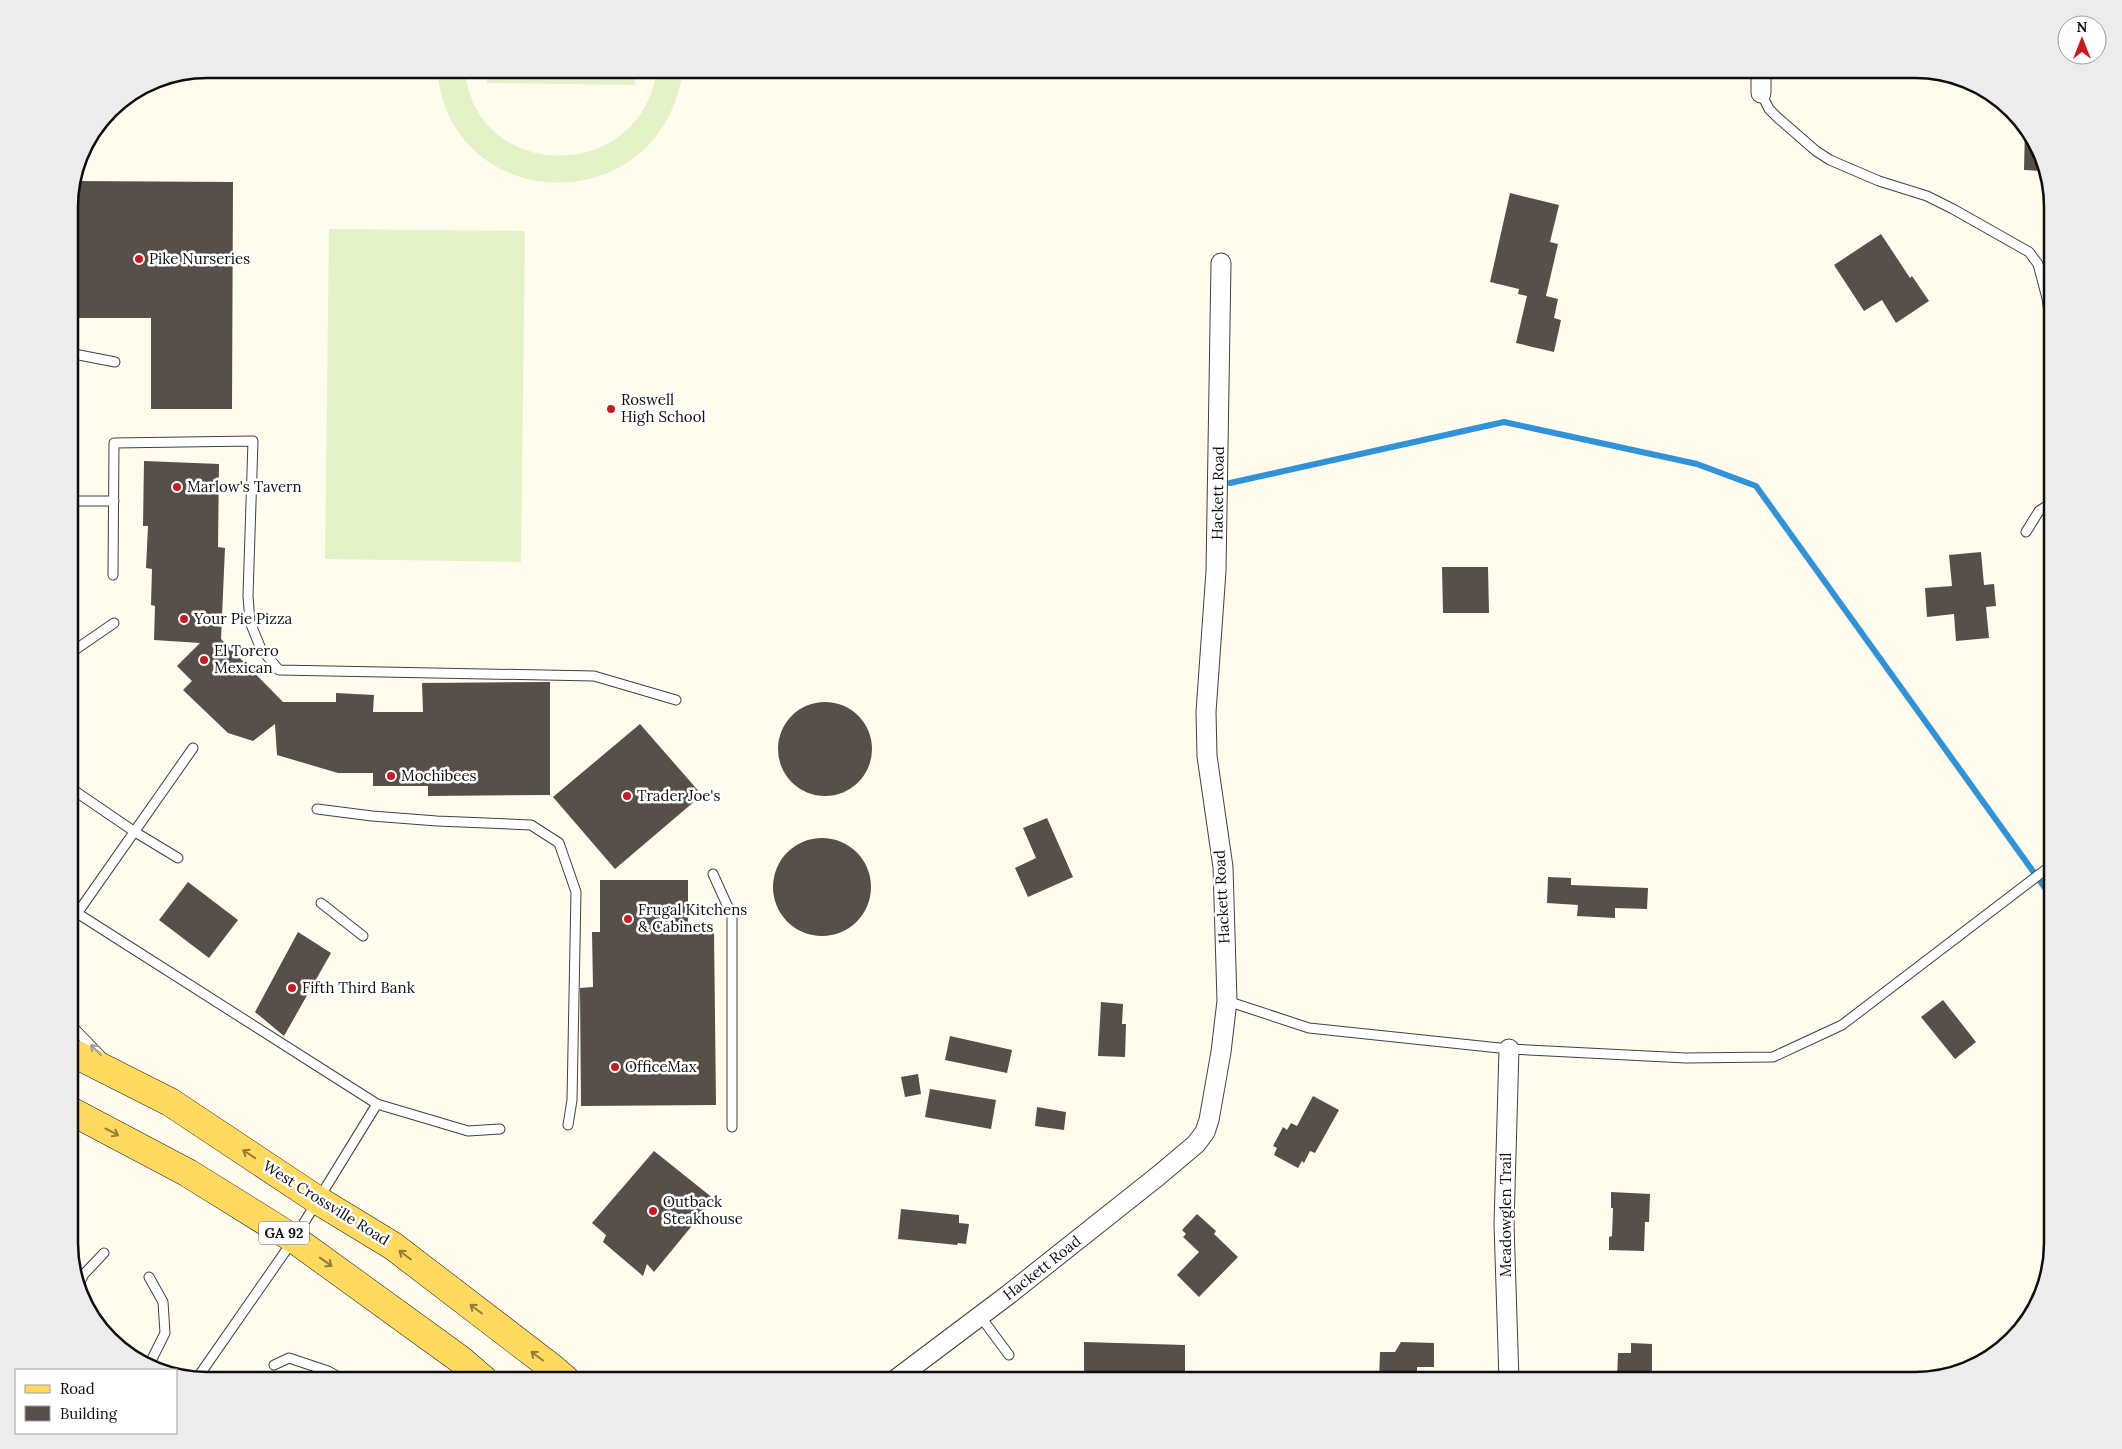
<svg xmlns="http://www.w3.org/2000/svg" width="2122" height="1449" font-family="Lora,serif">
<style>
.pitch{fill:#e3f3c7}
.lines{fill:none;stroke-linecap:round;stroke-linejoin:round}
.stream{stroke:#3092d7;stroke-width:6}
.building{fill:#574f49}
.service-casing{stroke:#414141;stroke-width:11}
.minor-casing{stroke:#414141;stroke-width:21}
.primary-casing{stroke:#1f1f1f;stroke-width:29}
.service{stroke:#fff;stroke-width:9}
.minor{stroke:#fff;stroke-width:19}
.primary{stroke:#ffda5e;stroke-width:28}
.oneway{stroke:#9f9f9f}
.oneway2{stroke:#937e3a}
.poi-dot{fill:#c81b21;stroke:#fff;stroke-width:2}
.labels{text-anchor:middle;stroke-width:5;stroke-linejoin:round;paint-order:stroke}
.shield{fill:#fff;stroke:#565656;stroke-width:1}
.shield-label{font-size:14px;font-weight:bold;fill:#0e0e0e}
.poi-label{font-size:15px;fill:#0e0e0e;stroke:#fff;text-anchor:start}
.street-label{font-size:15px;fill:#0e0e0e;stroke:#fff}
.rim{fill:none;stroke:#0e0e0e;stroke-width:2.5}
</style>
<rect width="100%" height="100%" fill="#fffcee"/>
<g class="pitch">
<path d="M437,69H465C473,182 641,187 657,69H683C663,223 449,218 437,69Z"/>
<path d="M487,69H635V85L487,83Z"/>
<path d="M329,229L525,231L521,562L325,559Z"/>
</g>
<g class="lines">
<path class="stream" d="M1230,483L1504,422L1697,464L1756,486L2053,899"/>
</g>
<g class="building">
<path d="M2025,127L2035,138L2044,171L2024,170Z"/>
<path d="M73,181L233,182L232,409H151V318H69V198Z"/>
<path d="M1510,193L1559,205L1550,242L1558,244L1546,296L1558,299L1554,318L1561,320L1554,352L1516,343L1527,296L1518,294L1519,289L1490,282Z"/>
<path d="M1881,234L1910,278L1912,276L1929,301L1896,323L1882,300L1864,311L1834,265Z"/>
<path d="M144,461L219,464L218,547L225,548L221,639L283,702H336V693L374,695L373,712H423L422,683L550,682V795L428,796V786H373V773H338L277,755L275,724L253,741L228,733L183,690L192,681L177,666L200,643L154,640L155,606L151,605L152,569L146,568L148,526H143Z"/>
<path d="M1981,552L1984,585L1994,584L1996,606L1986,607L1989,638L1956,641L1954,614L1927,617L1925,588L1952,586L1949,555Z"/>
<path d="M1442,567H1488L1489,613H1443Z"/>
<circle cx="825" cy="749" r="47"/>
<path d="M640,724L702,795L615,869L553,797Z"/>
<path d="M1047,818L1073,877L1028,897L1015,868L1036,858L1023,828Z"/>
<circle cx="822" cy="887" r="49"/>
<path d="M1548,877L1571,878V885L1648,888L1647,909L1615,908V918L1577,916L1578,905L1547,903Z"/>
<path d="M600,880H688V930H714L716,1105L581,1106L580,988L593,987L592,932H600Z"/>
<path d="M188,882L238,920L209,958L159,920Z"/>
<path d="M298,932L331,953L284,1036L255,1012Z"/>
<path d="M1943,1000L1976,1042L1955,1059L1921,1017Z"/>
<path d="M1101,1002L1123,1004L1122,1024H1126L1125,1057L1098,1056Z"/>
<path d="M950,1036L1012,1050L1007,1073L945,1060Z"/>
<path d="M918,1074L921,1094L905,1097L901,1077Z"/>
<path d="M930,1089L996,1100L991,1129L925,1117Z"/>
<path d="M1313,1096L1339,1110L1315,1153L1310,1151L1304,1163L1302,1161L1298,1168L1274,1155L1277,1148L1273,1146L1283,1127L1287,1130L1291,1123L1297,1126Z"/>
<path d="M1037,1107L1066,1112L1064,1130L1035,1126Z"/>
<path d="M654,1151L714,1199L654,1272L647,1264L643,1276L603,1242L606,1235L592,1223Z"/>
<path d="M1611,1192L1650,1194L1649,1222H1645L1644,1251L1609,1250V1237L1612,1236L1613,1208H1611Z"/>
<path d="M901,1209L959,1215V1223L969,1224L966,1244L958,1243L957,1245L898,1239Z"/>
<path d="M1197,1214L1216,1231L1214,1234L1238,1257L1199,1297L1177,1275L1199,1252L1183,1237L1186,1234L1182,1230Z"/>
<path d="M1084,1342L1185,1345V1380H1084Z"/>
<path d="M1401,1342L1434,1343V1367H1417V1380H1379L1380,1352H1395Z"/>
<path d="M1631,1343L1652,1344V1380H1617L1618,1353H1631Z"/>
</g>
<g class="lines">
<defs>
<g id="service">
<path d="M1761,93L1769,109L1778,118L1816,151L1830,160L1879,181L1927,196L1953,209L2029,252L2038,264L2047,298L2053,342"/>
<path d="M69,353L115,362"/>
<path d="M69,501H114"/>
<path d="M2026,532L2039,511L2053,502"/>
<path d="M113,575L114,443L253,441L248,596L250,622L261,649L279,670L594,676L676,700"/>
<path d="M69,654L114,623"/>
<path d="M69,787L135,832L178,858"/>
<path d="M317,809L372,816L437,821L531,825L559,843L576,892L572,1100L568,1125"/>
<path d="M713,874L732,916V1127"/>
<path d="M321,903L363,936"/>
<path d="M69,908L377,1104L468,1131L500,1129"/>
<path d="M69,925L193,748"/>
<path d="M1227,1001L1309,1028L1509,1049L1686,1058L1773,1057L1842,1025L2053,864"/>
<path d="M69,1023L101,1056"/>
<path d="M149,1277L163,1302L165,1333L150,1363"/>
<path d="M79,1284L84,1274L104,1253"/>
<path d="M980,1316L1009,1355"/>
<path d="M274,1365L289,1358L328,1371L344,1380"/>
<path d="M198,1377L294,1239L377,1104"/>
</g>
<g id="minor">
<path d="M1761,93V69"/>
<path d="M895,1380L1008,1295L1158,1176L1196,1144L1205,1132L1209,1120L1221,1052L1227,1001L1223,867L1207,756L1206,712L1216,571L1221,263"/>
<path d="M1509,1380L1504,1224L1509,1049"/>
</g>
<g id="primary">
<path d="M69,1051L170,1102L319,1201L393,1246L551,1367L566,1380"/>
<path d="M69,1110L188,1173L294,1239L461,1360L484,1380"/>
</g>
</defs>
<use href="#service" class="service-casing"/>
<use href="#minor" class="minor-casing"/>
<use href="#primary" class="primary-casing"/>
<use href="#service" class="service"/>
<use href="#minor" class="minor"/>
<use href="#primary" class="primary"/>
</g>
<defs><path id="oneway-shaft" d="M-6 0H5M1.5-3L5.5 0L1.5 3" fill="none" stroke-width="1.6" stroke-linecap="round" stroke-linejoin="round" transform="scale(1.25)"/></defs>
<use class="oneway" href="#oneway-shaft" transform="translate(96 1050) rotate(-134)"/>
<g class="oneway2">
<use href="#oneway-shaft" transform="translate(112 1132) rotate(28)"/>
<use href="#oneway-shaft" transform="translate(249 1154) rotate(-146)"/>
<use href="#oneway-shaft" transform="translate(405 1255) rotate(-143)"/>
<use href="#oneway-shaft" transform="translate(326 1262) rotate(36)"/>
<use href="#oneway-shaft" transform="translate(476 1309) rotate(-143)"/>
<use href="#oneway-shaft" transform="translate(537 1356) rotate(-143)"/>
</g>
<g class="poi-dot">
<circle cx="139" cy="259" r="5"/>
<circle cx="611" cy="409" r="5"/>
<circle cx="177" cy="487" r="5"/>
<circle cx="184" cy="619" r="5"/>
<circle cx="204" cy="660" r="5"/>
<circle cx="391" cy="776" r="5"/>
<circle cx="627" cy="796" r="5"/>
<circle cx="628" cy="919" r="5"/>
<circle cx="292" cy="988" r="5"/>
<circle cx="615" cy="1067" r="5"/>
<circle cx="653" cy="1211" r="5"/>
</g>
<g class="labels">
<rect class="shield" x="259" y="1221.5" width="50" height="23" rx="4"/>
<g class="shield-label">
<text x="284" y="1238">GA 92</text>
</g>
<g class="poi-label">
<text x="149" y="264">Pike Nurseries</text>
<text x="621" y="405">Roswell<tspan x="621" dy="17">High School</tspan></text>
<text x="187" y="492">Marlow's Tavern</text>
<text x="194" y="624">Your Pie Pizza</text>
<text x="214" y="656">El Torero<tspan x="214" dy="17">Mexican</tspan></text>
<text x="401" y="781">Mochibees</text>
<text x="637" y="801">Trader Joe's</text>
<text x="638" y="915">Frugal Kitchens<tspan x="638" dy="17">&amp; Cabinets</tspan></text>
<text x="302" y="993">Fifth Third Bank</text>
<text x="625" y="1072">OfficeMax</text>
<text x="663" y="1207">Outback<tspan x="663" dy="17">Steakhouse</tspan></text>
</g>
<g class="street-label">
<text transform="translate(1218 493) rotate(-89)" y="5">Hackett Road</text>
<text transform="translate(1222 897) rotate(-93)" y="5">Hackett Road</text>
<text transform="translate(326 1203) rotate(32)" y="5">West Crossville Road</text>
<text transform="translate(1506 1215) rotate(-90)" y="5">Meadowglen Trail</text>
<text transform="translate(1042 1268) rotate(-38)" y="5">Hackett Road</text>
</g>
</g>
<path d="M0 0H2122V1449H0ZM207 78H1915A129 129 0 0 1 2044 207V1243A129 129 0 0 1 1915 1372H207A129 129 0 0 1 78 1243V207A129 129 0 0 1 207 78Z" fill="#ececec" fill-rule="evenodd"/>
<path class="rim" d="M207 78H1915A129 129 0 0 1 2044 207V1243A129 129 0 0 1 1915 1372H207A129 129 0 0 1 78 1243V207A129 129 0 0 1 207 78Z"/>
<rect x="15" y="1369" width="162" height="65" fill="#ffffff" stroke="#9f9f9f"/>
<rect x="25" y="1385" width="25" height="8" fill="#ffda5e" stroke="#9f9f9f"/>
<text x="60" y="1394" font-size="15" fill="#0e0e0e">Road</text>
<rect x="25" y="1406" width="25" height="15" fill="#574f49" stroke="#9f9f9f"/>
<text x="60" y="1419" font-size="15" fill="#0e0e0e">Building</text>
<g transform="translate(2082 40)"><circle r="24" fill="#ffffff" stroke="#9f9f9f"/>
<path d="M0-4L9 19L0 12L-9 19Z" fill="#c81b21"/>
<text y="-8" font-size="14" font-weight="bold" text-anchor="middle" fill="#0e0e0e">N</text>
</g>
</svg>
